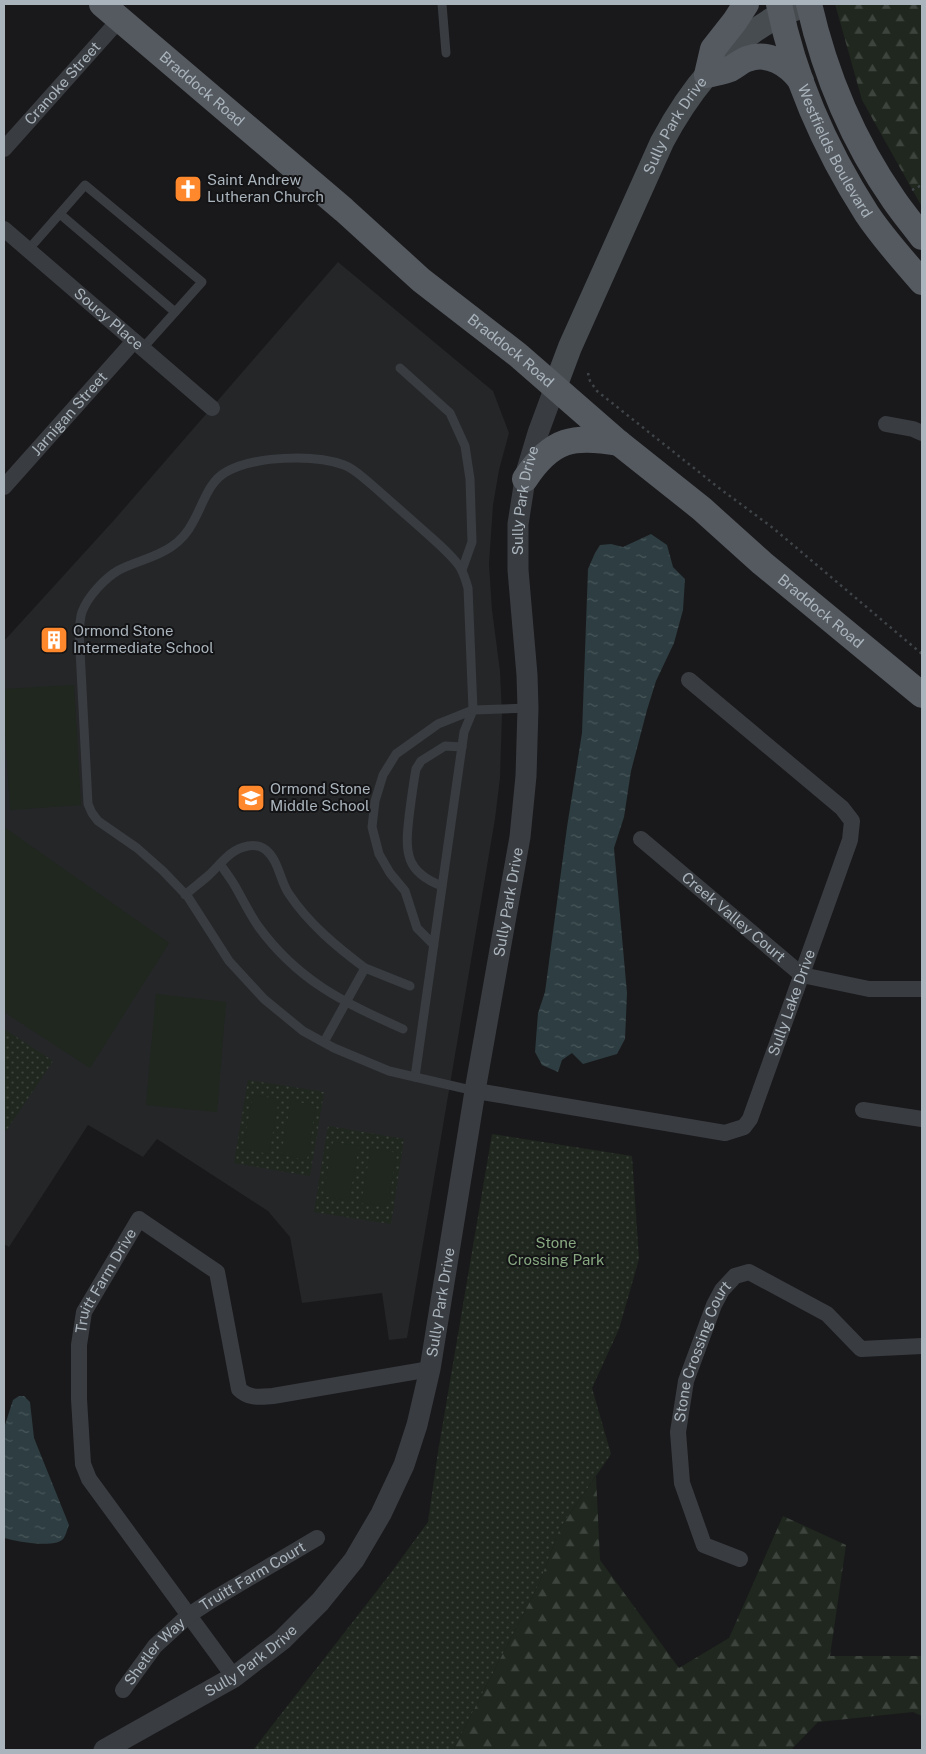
<svg xmlns="http://www.w3.org/2000/svg" width="926" height="1754" font-family="'Public Sans',sans-serif">
<style>
.built{fill:#252628}
.green{fill:url(#green-dots)}
.forest{fill:url(#forest-firs)}
.pitch{fill:#1f271e}
.water{fill:url(#water-ripples)}
.lines{fill:none;stroke-linecap:round;stroke-linejoin:round}
.path{stroke:#3f4448;stroke-width:2.5;stroke-dasharray:2.5 4;stroke-linecap:butt}
.service{stroke:#393c41;stroke-width:9}
.minor{stroke:#393c41;stroke-width:16}
.tertiary{stroke:#393c41;stroke-width:21}
.secondary{stroke:#474c51;stroke-width:24}
.primary{stroke:#555a60;stroke-width:26}
.labels{text-anchor:middle;stroke-width:4;stroke-linejoin:round;paint-order:stroke}
.street-label{font-size:15px;fill:#aab4bc;stroke:#141416}
.poi-label{font-size:15px;fill:#aab4bc;stroke:#141416;text-anchor:start}
.park-label{font-size:15px;fill:#87a880;stroke:#141416}
</style>
<defs>
<pattern id="green-dots" width="8" height="8" patternUnits="userSpaceOnUse" patternTransform="scale(1.25)"><rect width="8" height="8" fill="#1f271e"/><path d="M2 2h.1M6 6h.1" fill="none" stroke="#3d443d" stroke-width="1.8" stroke-linecap="round"/></pattern>
<pattern id="forest-firs" width="22" height="20" patternUnits="userSpaceOnUse" patternTransform="scale(1.25)"><rect width="22" height="20" fill="#1f271e"/><path d="M5 1l3.5 6h-7zM16 11l3.5 6h-7z" fill="#3d443d"/></pattern>
<pattern id="water-ripples" width="26" height="14" patternUnits="userSpaceOnUse" patternTransform="scale(1.25)"><rect width="26" height="14" fill="#2d3d41"/><path d="M2 4q2-2 4 0t4 0M15 11q2-2 4 0t4 0" fill="none" stroke="#49575a"/></pattern>
</defs>
<rect width="100%" height="100%" fill="#19191b"/>
<path class="built" d="M338,262L493,391L509,433L499,470L493,505L489,564L492,610L500,671L502,714L500,778L495,819L407,1338L389,1340L382,1293L302,1303L290,1237L268,1211L157,1139L143,1157L88,1125L9,1247L4,1244V641L115,519Z"/>
<g class="green">
<path d="M4,1029L53,1061L4,1134Z"/>
<path d="M248,1080L324,1092L310,1176L234,1163Z"/>
<path d="M328,1126L404,1139L391,1224L314,1212Z"/>
<path d="M492,1134L632,1156L639,1259L619,1329L592,1388L611,1454L560,1528L539,1584L453,1750H253L390,1574L428,1522L438,1452Z"/>
</g>
<g class="forest">
<path d="M835,4H922V207L862,100Z"/>
<path d="M596,1476L600,1560L679,1668L729,1638L783,1516L846,1545L830,1656H922V1716L913,1712L818,1722L791,1750H453L539,1584L560,1528Z"/>
</g>
<g class="pitch">
<path d="M74,685L81,805L10,810L4,716V689Z"/>
<path d="M4,827L169,943L90,1068L4,1012Z"/>
<path d="M156,994L226,1002L217,1112L146,1105Z"/>
<path d="M253,1095L279,1099L269,1154L243,1149Z"/>
<path d="M291,1101L316,1105L307,1160L281,1155Z"/>
<path d="M333,1142L359,1146L349,1201L323,1196Z"/>
<path d="M371,1148L397,1153L387,1207L361,1203Z"/>
</g>
<g class="water">
<path d="M651,534L667,545L673,567L685,579L683,610L674,643L656,681L647,710L631,771L624,817L614,848L627,993L625,1039L617,1054L583,1064L572,1053L562,1060L558,1072L542,1065L535,1052L538,1013L545,992L567,827L582,733L588,569L595,553L600,545L611,544L623,547Z"/>
<path d="M19,1396H24L30,1402L34,1438L69,1525C67,1529 66,1536 63,1539C54,1549 15,1541 4,1538V1428L13,1400Z"/>
</g>
<g class="lines">
<g class="path">
<path d="M912,190L922,185"/>
<path d="M588,373L590,381L597,391L719,488L773,528L922,654"/>
</g>
<g class="service">
<path d="M442,4L446,53"/>
<path d="M60,214L175,312"/>
<path d="M28,250L85,185L202,282L142,349"/>
<path d="M400,368L450,413L465,446L470,479L472,542L462,570"/>
<path d="M220,864C225,871 231,879 235,886C243,900 249,913 258,926C298,981 343,1002 403,1029"/>
<path d="M442,886C405,872 405,852 409,817C411,801 413,785 416,769L421,761L445,746L462,747"/>
<path d="M185,895C193,888 201,882 209,875C221,864 230,849 248,846C254,845 261,846 266,850C279,861 280,881 289,894C309,924 337,947 365,968"/>
<path d="M324,1042L365,968L410,986"/>
<path d="M415,1077L464,732L473,710L438,724L396,754L383,775L375,801L372,827L379,854L390,873L405,891L417,928L434,945"/>
<path d="M475,1091L389,1071L334,1048L303,1031L264,999L229,961L188,897L163,871L137,848L98,821L92,813L88,804L79,631C80,625 80,618 82,612C88,596 105,578 119,570C136,561 155,558 171,547C180,541 188,532 193,522C203,505 208,482 226,472C254,456 314,454 344,465C355,469 363,478 372,485C389,500 406,515 423,530C436,542 450,553 460,567C464,574 466,581 468,588L473,710L528,708"/>
</g>
<g class="minor">
<path id="s1" d="M4,149L120,19"/>
<path id="s2" d="M4,229L212,408"/>
<path d="M886,424L913,429L922,433"/>
<path id="s3" d="M4,487L134,341"/>
<path id="s4" d="M641,839L802,975L869,989H922"/>
<path id="s5" d="M476,1091L725,1133L744,1127L750,1119L850,840L852,821L842,808L689,680"/>
<path d="M863,1110L922,1119"/>
<path id="s6" d="M740,1559L704,1545L682,1483L678,1432L686,1381L714,1305L722,1290L735,1276L749,1272L827,1314L861,1349L922,1346"/>
<path id="s7" d="M234,1677L89,1479L83,1464L79,1399V1345L84,1312L139,1219L217,1272L239,1389C249,1399 260,1397 273,1396L430,1369"/>
<path id="s8" d="M123,1690L155,1646L189,1615L212,1600L317,1538"/>
</g>
<path class="tertiary" id="s9" d="M104,1750L234,1677L282,1640L320,1602L354,1560L381,1514L404,1465L417,1425L430,1369L476,1085L520,837L526,776L528,708L527,675L518,570V524L526,473L538,433L555,387"/>
<path class="secondary" id="s10" d="M555,387L570,347L662,142C689,91 728,42 780,15C789,11 799,7 809,4"/>
<g class="primary">
<path id="s11" d="M102,4L344,210L421,280L518,355L619,443L702,509L762,563L922,695"/>
<path d="M746,4L735,21L713,49L707,75C715,73 723,72 730,69C736,66 741,61 747,59C768,51 789,64 801,81"/>
<path id="s12" d="M779,4C794,78 826,150 867,214C883,238 903,260 922,282"/>
<path d="M809,4C825,74 853,141 894,200C903,213 913,225 922,237"/>
<path d="M525,479C552,438 574,435 619,443"/>
</g>
</g>
<defs>
<symbol id="church-square" viewBox="-11 -11 22 22"><rect x="-9" y="-9" width="18" height="18" rx="4" fill="#ff882d" stroke="#141416"/><path d="M-1.2-6h2.4v3.5h3.3v2.4h-3.3V6h-2.4V-.1h-3.3v-2.4h3.3Z" fill="#fff"/></symbol>
<symbol id="building-square" viewBox="-11 -11 22 22"><rect x="-9" y="-9" width="18" height="18" rx="4" fill="#ff882d" stroke="#141416"/><path d="M-4-6H4V6H1V3H-1V6H-4ZM-2.5-4.3h1.7v1.8h-1.7ZM.8-4.3h1.7v1.8H.8ZM-2.5-1h1.7V.8h-1.7ZM.8-1h1.7V.8H.8Z" fill="#fff"/></symbol>
<symbol id="school-square" viewBox="-11 -11 22 22"><rect x="-9" y="-9" width="18" height="18" rx="4" fill="#ff882d" stroke="#141416"/><path d="M0-5L7-2L0 1L-7-2ZM-4 1L0 2.5L4 1V4Q0 6-4 4Z" fill="#fff"/></symbol>
</defs>
<g fill-rule="evenodd">
<use href="#church-square" x="172" y="173" width="32" height="32"/>
<use href="#building-square" x="38" y="624" width="32" height="32"/>
<use href="#school-square" x="235" y="782" width="32" height="32"/>
</g>
<g class="labels">
<g class="street-label">
<text dy="5" stroke="none"><textPath href="#s1" startOffset="88">Cranoke Street</textPath></text>
<text dy="5" stroke="none"><textPath href="#s11" startOffset="131">Braddock Road</textPath></text>
<text dy="5" stroke="none"><textPath href="#s10" startOffset="288">Sully Park Drive</textPath></text>
<text dy="5" stroke="none"><textPath href="#s12" startOffset="158">Westfields Boulevard</textPath></text>
<text dy="5" stroke="none"><textPath href="#s2" startOffset="138">Soucy Place</textPath></text>
<text dy="5" stroke="none"><textPath href="#s11" startOffset="536">Braddock Road</textPath></text>
<text dy="5" stroke="none"><textPath href="#s3" startOffset="98">Jarnigan Street</textPath></text>
<text dy="5" stroke="none"><textPath href="#s9" startOffset="1402">Sully Park Drive</textPath></text>
<text dy="5" stroke="none"><textPath href="#s11" startOffset="941">Braddock Road</textPath></text>
<text dy="5" stroke="none"><textPath href="#s9" startOffset="998">Sully Park Drive</textPath></text>
<text dy="5" stroke="none"><textPath href="#s4" startOffset="121">Creek Valley Court</textPath></text>
<text dy="5" stroke="none"><textPath href="#s5" startOffset="406">Sully Lake Drive</textPath></text>
<text dy="5" stroke="none"><textPath href="#s7" startOffset="451">Truitt Farm Drive</textPath></text>
<text dy="5" stroke="none"><textPath href="#s9" startOffset="592">Sully Park Drive</textPath></text>
<text dy="5" stroke="none"><textPath href="#s6" startOffset="240">Stone Crossing Court</textPath></text>
<text dy="5" stroke="none"><textPath href="#s8" startOffset="175">Truitt Farm Court</textPath></text>
<text dy="5" stroke="none"><textPath href="#s8" startOffset="50">Shetler Way</textPath></text>
<text dy="5" stroke="none"><textPath href="#s9" startOffset="172">Sully Park Drive</textPath></text>
</g>
<g class="poi-label">
<text x="207" y="185">Saint Andrew<tspan x="207" dy="17">Lutheran Church</tspan></text>
<text x="73" y="636">Ormond Stone<tspan x="73" dy="17">Intermediate School</tspan></text>
<text x="270" y="794">Ormond Stone<tspan x="270" dy="17">Middle School</tspan></text>
</g>
<g class="park-label">
<text x="556" y="1248">Stone<tspan x="556" dy="17">Crossing Park</tspan></text>
</g>
</g>
<rect width="926" height="1754" fill="none" stroke="#aab4bc" stroke-width="10"/>
</svg>
